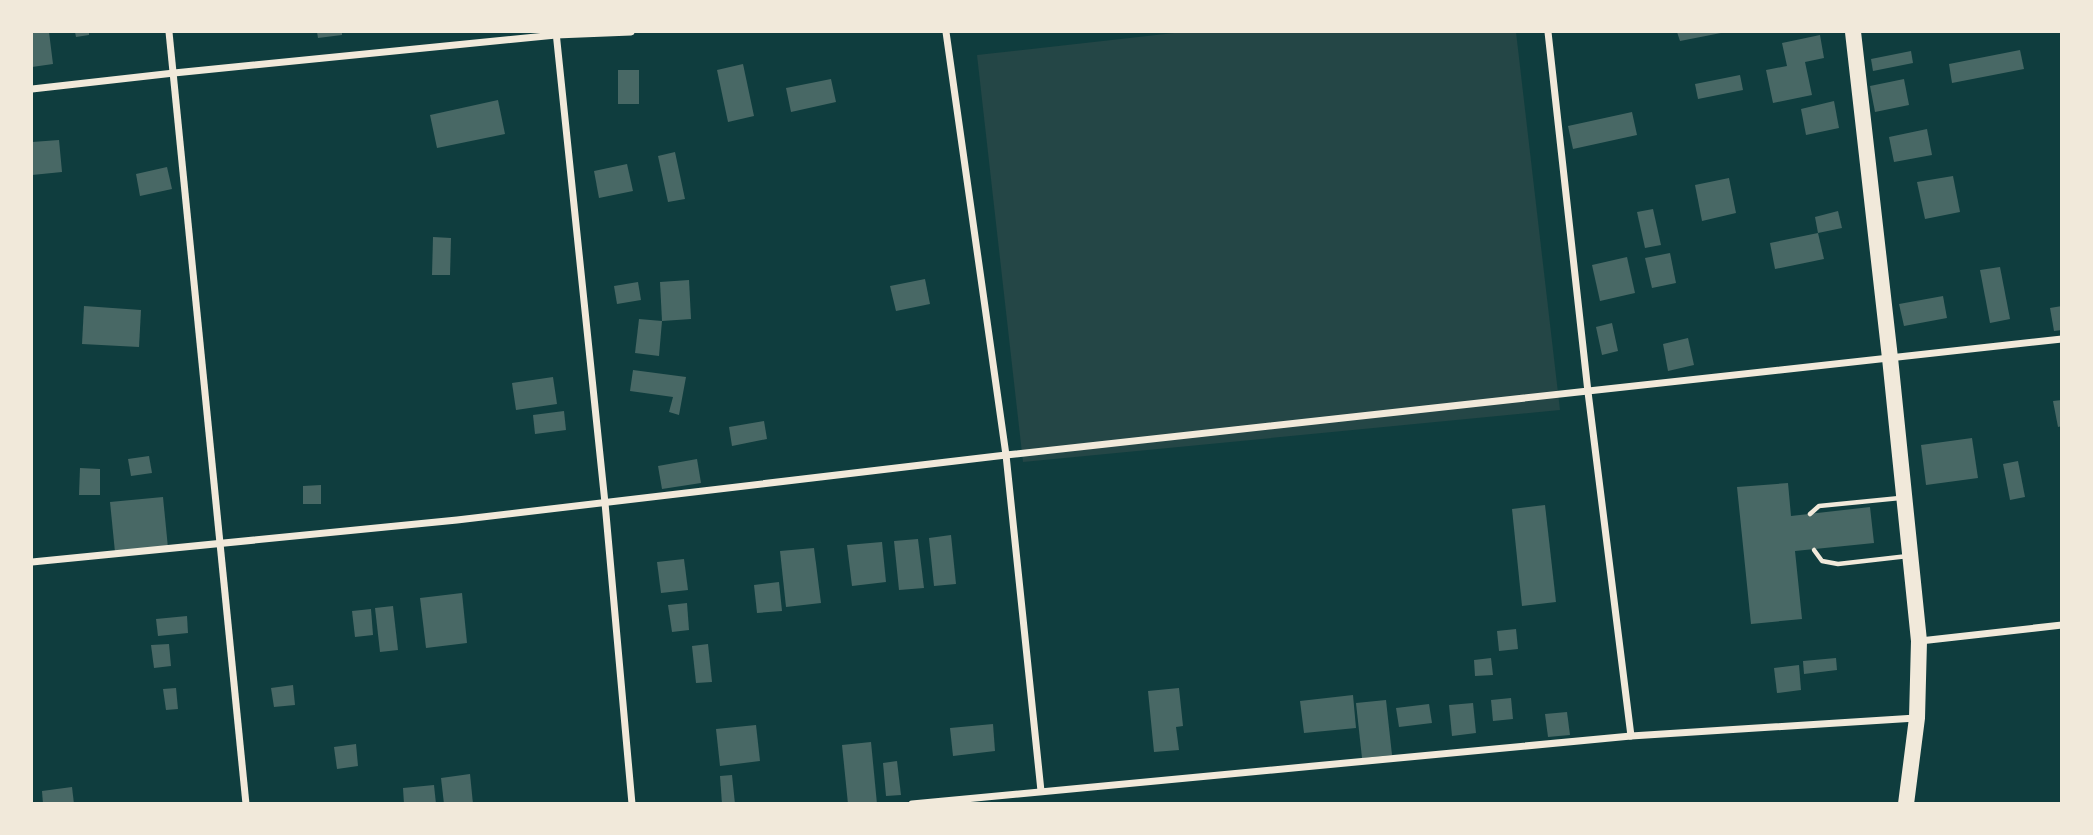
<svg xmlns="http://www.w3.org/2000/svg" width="2093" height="835" font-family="Manrope,sans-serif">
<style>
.green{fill:#244646}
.building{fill:#486865}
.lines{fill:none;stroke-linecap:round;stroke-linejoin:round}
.service{stroke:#f1e9da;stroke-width:4.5}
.minor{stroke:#f1e9da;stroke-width:7}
.trunk{stroke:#f1e9da;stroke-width:16}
</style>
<rect width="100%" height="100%" fill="#0f3d3e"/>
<path class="green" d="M1183,32H1516L1560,410L1023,462L977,55Z"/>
<g class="building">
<path d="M49,32L53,64L32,67V33Z"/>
<path d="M75,32H89V35L76,37Z"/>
<path d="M317,32H342V35L318,38Z"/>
<path d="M1677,32H1721V33L1680,41Z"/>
<path d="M1820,35L1824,58L1805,62L1812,95L1773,103L1766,70L1787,66L1782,43Z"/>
<path d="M2020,50L2024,69L1952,83L1949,64Z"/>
<path d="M1911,51L1913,63L1873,71L1871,59Z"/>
<path d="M743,64L754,116L728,122L717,70Z"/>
<rect x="618" y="70" width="21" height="34"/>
<path d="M1740,75L1743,90L1698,99L1695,84Z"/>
<path d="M831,79L836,102L791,112L786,88Z"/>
<path d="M1904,79L1909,105L1875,112L1870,86Z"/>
<path d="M498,100L505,134L437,148L430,115Z"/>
<path d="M1834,101L1839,128L1806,135L1801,109Z"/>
<path d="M1632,112L1637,135L1573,149L1568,126Z"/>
<path d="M1927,129L1932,155L1894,162L1889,137Z"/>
<path d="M59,140L62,172L32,175V142Z"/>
<path d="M675,152L685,199L668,202L658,156Z"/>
<path d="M627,164L633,191L599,198L594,171Z"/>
<path d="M167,167L172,189L140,196L136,174Z"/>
<path d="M1953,176L1960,212L1925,219L1917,182Z"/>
<path d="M1729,178L1736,213L1702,221L1695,185Z"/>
<path d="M1653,209L1661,245L1645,248L1637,212Z"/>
<path d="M1838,211L1842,228L1818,233L1815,217Z"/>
<path d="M1818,233L1824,259L1775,269L1770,243Z"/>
<path d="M433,237L451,238L450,275H432Z"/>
<path d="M1670,253L1676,283L1652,288L1645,258Z"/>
<path d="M1627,257L1635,293L1600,301L1592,265Z"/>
<path d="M2000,267L2010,319L1990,323L1980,270Z"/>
<path d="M925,279L930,304L896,311L890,286Z"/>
<path d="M689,280L691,319L662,321L660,282Z"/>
<path d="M638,282L641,300L617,304L614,286Z"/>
<path d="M1943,296L1947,318L1904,326L1899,304Z"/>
<path d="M84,306L141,310L139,347L82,344Z"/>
<path d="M2062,306V330L2054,331L2050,308Z"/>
<path d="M639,319L662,321L659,356L635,353Z"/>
<path d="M1612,323L1618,351L1602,355L1596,327Z"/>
<path d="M1688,338L1694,365L1668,371L1663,344Z"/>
<path d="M633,370L686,377L679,415L669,412L673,397L630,391Z"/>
<path d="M553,377L557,404L516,410L512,383Z"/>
<path d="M2062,400V426L2058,427L2053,401Z"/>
<path d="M564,411L566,430L535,434L533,415Z"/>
<path d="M764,421L767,439L732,446L729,427Z"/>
<path d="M1972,438L1978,478L1926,485L1921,445Z"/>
<path d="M149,456L152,473L131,476L128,459Z"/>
<path d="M697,459L701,483L662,489L658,466Z"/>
<path d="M2018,461L2025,497L2010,500L2003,464Z"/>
<path d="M80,468L100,469V495H79Z"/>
<path d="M1788,483L1791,516L1870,507L1874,543L1795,551L1802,619L1751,624L1737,487Z"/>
<path d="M321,485V504H303V486Z"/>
<path d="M163,497L168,548L115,552L110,502Z"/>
<path d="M1545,505L1556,602L1522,606L1512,509Z"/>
<path d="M951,535L956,584L934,586L929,538Z"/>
<path d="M918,539L924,588L899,590L894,541Z"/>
<path d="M882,542L886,582L852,586L847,545Z"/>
<path d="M814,548L821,603L786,607L780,551Z"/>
<path d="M684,559L688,590L661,593L657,562Z"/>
<path d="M779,582L782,611L757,613L754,585Z"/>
<path d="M462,593L467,643L426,648L420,598Z"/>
<path d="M687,603L689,630L672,632L668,605Z"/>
<path d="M393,606L398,650L380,652L375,608Z"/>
<path d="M371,609L373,635L355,637L352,611Z"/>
<path d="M187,616L188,633L158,636L156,619Z"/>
<path d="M1516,629L1518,649L1499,651L1497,631Z"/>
<path d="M169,644L171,666L154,668L151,645Z"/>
<path d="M708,644L712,682L696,683L692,646Z"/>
<path d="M1491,658L1493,675L1475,676L1474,660Z"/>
<path d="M1836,658L1837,670L1804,674L1803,661Z"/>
<path d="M1799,665L1801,690L1777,693L1774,668Z"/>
<path d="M293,685L295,705L274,707L271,688Z"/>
<path d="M176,688L178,709L166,710L163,689Z"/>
<path d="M1179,688L1183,726L1176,727L1179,750L1154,752L1148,691Z"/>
<path d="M1353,695L1356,728L1304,733L1300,701Z"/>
<path d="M1511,698L1513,719L1493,721L1491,700Z"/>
<path d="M1386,700L1392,755L1362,758L1356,703Z"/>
<path d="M1473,703L1476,733L1452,736L1449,705Z"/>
<path d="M1429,704L1432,723L1399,727L1396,708Z"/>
<path d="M1567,712L1570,735L1548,737L1545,714Z"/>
<path d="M993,724L995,751L953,756L950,728Z"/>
<path d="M756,725L760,761L720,766L716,729Z"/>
<path d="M871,742L877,804H848L842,745Z"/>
<path d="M356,744L358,766L337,769L334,747Z"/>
<path d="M897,761L901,795L886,796L883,763Z"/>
<path d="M470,774L473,804H444L441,778Z"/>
<path d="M732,775L735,804H722L720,776Z"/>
<path d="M434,785L436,804H404L403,788Z"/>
<path d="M72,787L74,804H43L42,791Z"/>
</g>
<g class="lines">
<g class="service">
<path d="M1810,514L1819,506L1900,498"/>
<path d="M1814,550L1822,561L1838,564L1908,556"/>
</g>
<g class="minor">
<path d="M169,32L246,804"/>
<path d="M556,32L605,503L632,804"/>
<path d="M946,32L1006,455L1041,791"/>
<path d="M1548,32L1588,392L1631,736"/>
<path d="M32,89L174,73L556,35L631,32"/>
<path d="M32,562L457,520L1006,455L2062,339"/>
<path d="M1920,641L2062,625"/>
<path d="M912,804L1631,736L1916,718"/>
</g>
<path class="trunk" d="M1853,32L1890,358L1919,641L1917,718L1906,804"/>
</g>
<rect width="2093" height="835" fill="none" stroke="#f1e9da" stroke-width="66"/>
</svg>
